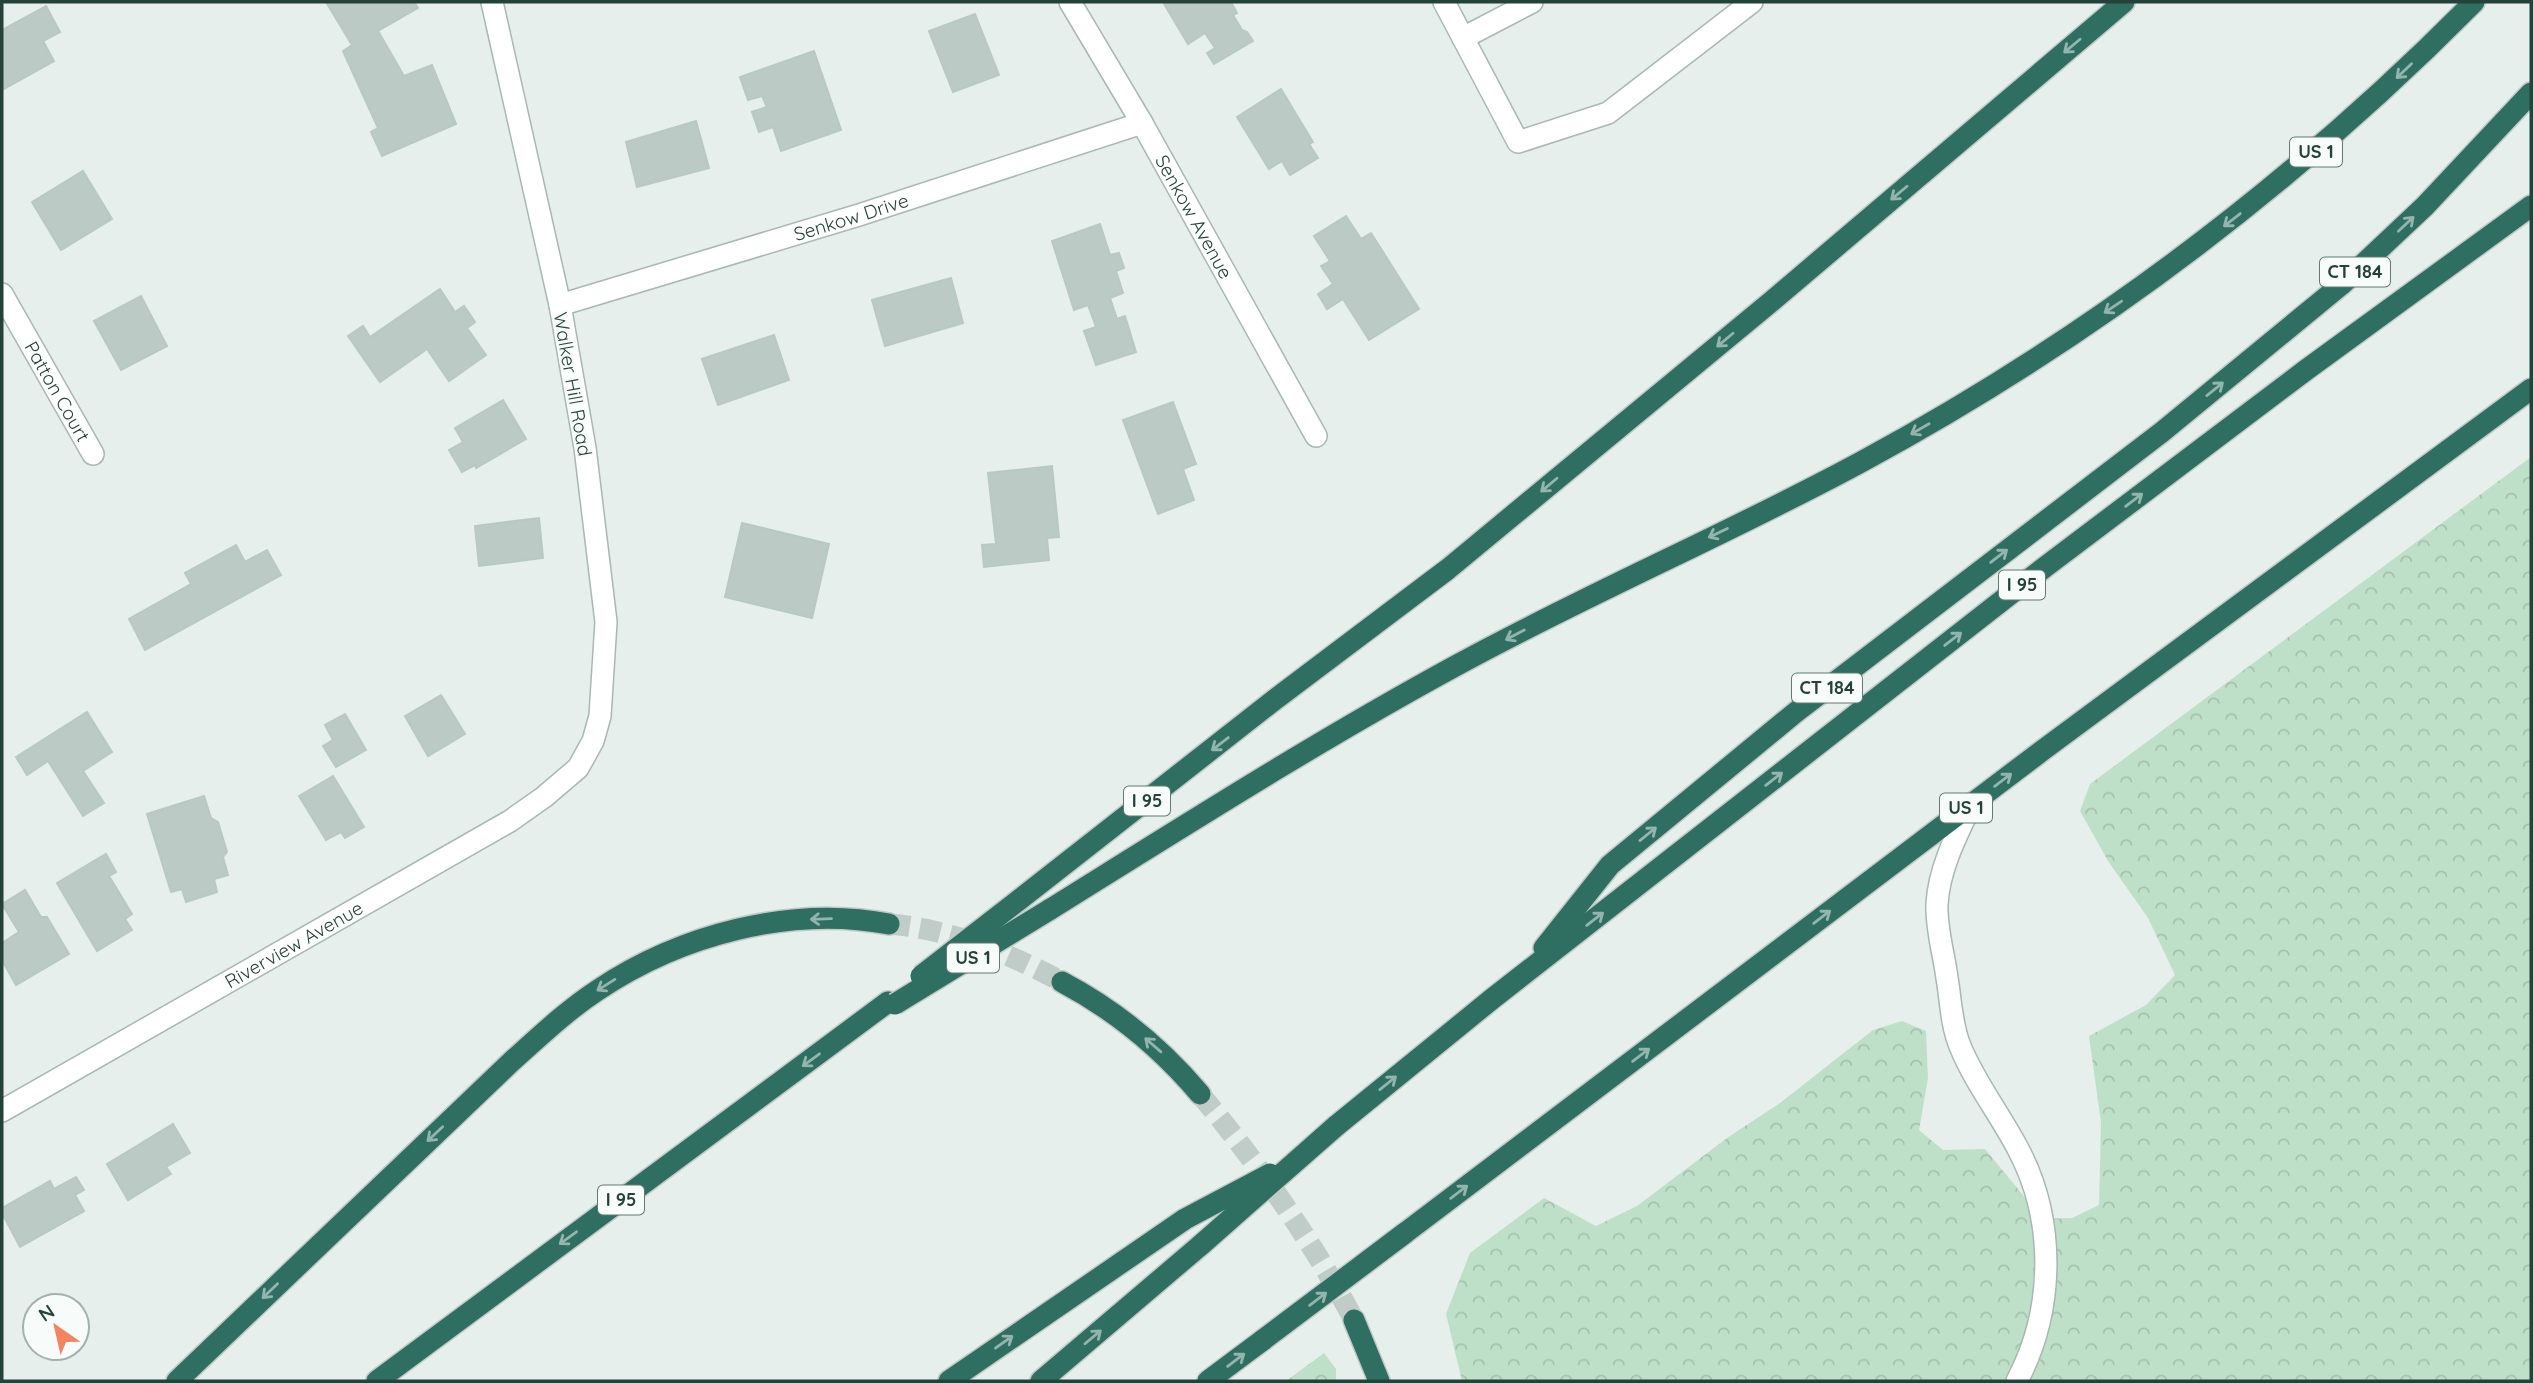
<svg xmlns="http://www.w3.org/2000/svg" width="2533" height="1383" font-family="Quicksand,sans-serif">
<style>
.forest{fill:url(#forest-crowns)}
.building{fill:#bbcac4;stroke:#b8c9c2;stroke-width:2}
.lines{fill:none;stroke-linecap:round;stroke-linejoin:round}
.motorway-tunnel{stroke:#bfccc8;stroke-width:21;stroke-dasharray:21 10;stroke-linecap:butt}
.service-casing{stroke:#a8b8b2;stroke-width:24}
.minor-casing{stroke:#a8b8b2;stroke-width:24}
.motorway-casing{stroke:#c2cac8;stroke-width:24}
.service{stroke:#fff;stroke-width:21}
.minor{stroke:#fff;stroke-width:21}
.motorway{stroke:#2f6f62;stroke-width:21}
.motorway-bridge-casing{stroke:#c2cac8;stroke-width:24;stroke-linecap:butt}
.motorway-bridge{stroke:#2f6f62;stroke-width:21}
.oneway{stroke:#93b5ae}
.labels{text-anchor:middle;stroke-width:5;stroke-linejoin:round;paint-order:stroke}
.shield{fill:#f7fbf9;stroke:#637a73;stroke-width:2}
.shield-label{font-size:18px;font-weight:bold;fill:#24423a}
.street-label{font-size:19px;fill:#24423a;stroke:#f7fbf9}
</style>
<defs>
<pattern id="forest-crowns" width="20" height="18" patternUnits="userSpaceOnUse" patternTransform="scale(1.75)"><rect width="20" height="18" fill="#bfe0c8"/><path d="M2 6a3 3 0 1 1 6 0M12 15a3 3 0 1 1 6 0" fill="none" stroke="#a4c1ad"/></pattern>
</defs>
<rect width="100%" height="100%" fill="#e6efeb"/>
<g class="forest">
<path d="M2531,457V1381H1462L1446,1314L1470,1253L1544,1198L1596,1226L1637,1206L1727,1138L1780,1103L1873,1030L1902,1021L1926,1031L1928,1078L1919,1130L1943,1150L1985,1149L2023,1195L2038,1219L2072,1218L2099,1205L2101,1123L2089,1036L2146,1005L2175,975L2148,918L2108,861L2080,811L2090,784Z"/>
<path d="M1324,1353L1336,1369V1381H1286Z"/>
</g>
<g class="building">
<path d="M326,2H414L418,8L378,31L404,76L432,65L456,124L382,156L371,132L378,128L343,51L352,45Z"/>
<path d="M1163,2H1231L1237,13L1233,15L1242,30L1247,32L1253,41L1214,64L1207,53L1215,48L1205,33L1188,44Z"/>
<path d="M46,6L60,32L43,41L54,61L2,90V30Z"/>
<path d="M975,14L999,75L953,92L929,31Z"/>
<path d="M814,51L841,130L781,151L773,127L759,132L752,112L767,107L762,96L748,100L740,77Z"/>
<path d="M1281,89L1313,142L1309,144L1318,158L1290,175L1282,161L1269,169L1237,117Z"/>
<path d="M696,121L709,168L637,187L626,142Z"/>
<path d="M83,171L112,219L61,250L32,202Z"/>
<path d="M1346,216L1361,239L1371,233L1419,309L1369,340L1343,299L1327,309L1318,294L1333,284L1321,266L1330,261L1314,236Z"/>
<path d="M1100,224L1110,255L1119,253L1124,268L1116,271L1123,293L1110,298L1117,319L1125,316L1136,352L1096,365L1084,331L1096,327L1088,305L1074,310L1052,241Z"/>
<path d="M951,278L963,323L885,346L872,300Z"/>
<path d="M440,289L455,312L464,306L475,322L467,328L486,355L449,381L427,349L380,382L348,336L363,326L370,337Z"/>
<path d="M141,296L167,346L121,370L94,321Z"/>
<path d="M774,335L789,380L718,405L702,359Z"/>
<path d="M503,400L526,439L476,468L475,465L462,472L449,450L463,442L455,428Z"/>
<path d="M1173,402L1196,464L1183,469L1194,500L1158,514L1123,420Z"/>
<path d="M1052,466L1059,537L1047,538L1049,560L984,567L982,545L996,544L988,473Z"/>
<path d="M539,518L543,558L479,566L475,526Z"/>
<path d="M742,523L829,544L812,618L725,597Z"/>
<path d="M236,545L245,562L267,550L281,575L145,650L129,619L191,584L185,573Z"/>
<path d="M441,695L465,734L428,756L405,716Z"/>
<path d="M87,712L112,752L83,771L104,803L83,816L48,761L27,775L16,757Z"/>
<path d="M345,714L366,750L336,767L323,746L333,740L325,725Z"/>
<path d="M333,776L364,827L345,838L341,832L326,840L299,796Z"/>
<path d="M204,796L211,818L218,822L227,852L223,857L228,875L214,879L217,892L186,902L182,889L171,892L147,814Z"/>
<path d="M106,854L116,872L109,876L132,914L125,919L132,930L97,951L57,883Z"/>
<path d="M25,890L41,917H47L69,954L16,985L2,960V943L19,932L2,904Z"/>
<path d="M173,1124L190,1153L166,1167L171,1174L128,1200L107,1164Z"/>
<path d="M76,1177L84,1190L75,1195L84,1211L20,1247L2,1213V1208L50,1181L54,1189Z"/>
</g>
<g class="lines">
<g class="motorway-tunnel">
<path d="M889,924C949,929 1009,953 1062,982"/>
<path d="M1200,1094C1259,1165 1311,1239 1354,1320"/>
</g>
<defs>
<g id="service">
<path d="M1444,2L1518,142L1608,113L1752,2"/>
<path d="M1463,38L1532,2"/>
<path d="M1971,805C1956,836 1939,869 1937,904C1936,929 1944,954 1947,978C1951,1001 1951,1024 1960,1046C1974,1081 1999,1113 2017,1147C2056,1219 2055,1309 2017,1381"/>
</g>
<g id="minor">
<path id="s1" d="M1070,2L1142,123L1316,436"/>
<path id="s2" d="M2,294L93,454"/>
<path id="s3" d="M560,305L859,215L1142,123"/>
<path id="s4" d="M2,1111L510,821L544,797L578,768L593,741L600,716L606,622L585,448L560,305L492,2"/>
</g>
<g id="motorway">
<path d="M1019,900L1273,701L1448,569L1772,301L2124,2"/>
<path d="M1049,910C1184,826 1319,740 1459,664C1591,592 1730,533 1863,461C2090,338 2293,185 2474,2"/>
<path d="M1544,948L1610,865L1796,712L2162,432L2341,285L2425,206L2531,93"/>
<path d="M1062,982C1115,1010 1162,1049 1200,1094"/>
<path d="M1336,1126L1492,999L2045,567L2306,370L2531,206"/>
<path d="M1405,1233L2043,750L2531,389"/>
<path d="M1354,1320L1379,1381"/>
<path d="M177,1381L511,1062C539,1037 566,1011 598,990C680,935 791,905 889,924"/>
<path d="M377,1381L888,1002"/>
<path d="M949,1381L1185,1219"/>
<path d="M1041,1381L1202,1244"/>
<path d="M1208,1381L1263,1340"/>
</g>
</defs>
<use href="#service" class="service-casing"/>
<use href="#minor" class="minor-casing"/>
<use href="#motorway" class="motorway-casing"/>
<use href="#service" class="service"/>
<use href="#minor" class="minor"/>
<use href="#motorway" class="motorway"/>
<defs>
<g id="motorway-bridge">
<path d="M921,976L1019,900"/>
<path d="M895,1004L1049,910"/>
<path d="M1185,1219L1270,1174"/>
<path d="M1202,1244L1336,1126"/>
<path d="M1263,1340L1405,1233"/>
</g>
</defs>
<use href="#motorway-bridge" class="motorway-bridge-casing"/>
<use href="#motorway-bridge" class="motorway-bridge"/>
</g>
<defs><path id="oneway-shaft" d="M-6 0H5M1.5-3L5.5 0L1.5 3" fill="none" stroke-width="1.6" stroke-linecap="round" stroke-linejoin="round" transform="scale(1.75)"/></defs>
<g class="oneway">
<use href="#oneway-shaft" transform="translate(2072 46) rotate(140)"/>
<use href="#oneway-shaft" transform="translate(2404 71) rotate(136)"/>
<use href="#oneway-shaft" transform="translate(1899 193) rotate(140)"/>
<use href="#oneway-shaft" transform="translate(2232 220) rotate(142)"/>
<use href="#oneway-shaft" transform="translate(2406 224) rotate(-43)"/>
<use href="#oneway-shaft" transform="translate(2113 307) rotate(146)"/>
<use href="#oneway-shaft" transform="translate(1725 340) rotate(140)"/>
<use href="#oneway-shaft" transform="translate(2215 389) rotate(-39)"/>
<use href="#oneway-shaft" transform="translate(1920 429) rotate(150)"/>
<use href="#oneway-shaft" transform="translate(1549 485) rotate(140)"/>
<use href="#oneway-shaft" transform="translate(2134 500) rotate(-37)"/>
<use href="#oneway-shaft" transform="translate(1718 533) rotate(154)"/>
<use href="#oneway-shaft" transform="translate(1999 556) rotate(-38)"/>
<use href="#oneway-shaft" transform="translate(1515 635) rotate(152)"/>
<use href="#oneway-shaft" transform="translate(1953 639) rotate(-38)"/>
<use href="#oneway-shaft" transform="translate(1220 744) rotate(142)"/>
<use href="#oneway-shaft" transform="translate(1774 779) rotate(-38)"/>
<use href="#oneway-shaft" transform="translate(2003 780) rotate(-37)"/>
<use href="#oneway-shaft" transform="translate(1648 834) rotate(-39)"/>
<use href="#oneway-shaft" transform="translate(1822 917) rotate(-37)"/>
<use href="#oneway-shaft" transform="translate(821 919) rotate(178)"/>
<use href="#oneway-shaft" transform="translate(1595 919) rotate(-38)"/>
<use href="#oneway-shaft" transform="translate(606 985) rotate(148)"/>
<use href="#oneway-shaft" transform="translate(1153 1045) rotate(-139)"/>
<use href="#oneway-shaft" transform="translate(1641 1055) rotate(-37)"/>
<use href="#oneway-shaft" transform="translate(811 1060) rotate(144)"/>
<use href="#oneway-shaft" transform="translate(1388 1083) rotate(-39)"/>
<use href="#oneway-shaft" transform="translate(435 1134) rotate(137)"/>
<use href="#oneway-shaft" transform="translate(1459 1192) rotate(-37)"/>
<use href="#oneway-shaft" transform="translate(568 1238) rotate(144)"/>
<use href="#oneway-shaft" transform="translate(270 1291) rotate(136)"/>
<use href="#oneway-shaft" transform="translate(1318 1299) rotate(-37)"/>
<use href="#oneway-shaft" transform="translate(1093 1337) rotate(-40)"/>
<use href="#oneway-shaft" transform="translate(1004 1342) rotate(-35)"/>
<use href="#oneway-shaft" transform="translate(1236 1360) rotate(-37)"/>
</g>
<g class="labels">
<g class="shield">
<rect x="2290" y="137.5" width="52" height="29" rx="5"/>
<rect x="2320" y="257.5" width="70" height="29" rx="5"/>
<rect x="1999" y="570.5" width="46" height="29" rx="5"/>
<rect x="1792" y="673.5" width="70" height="29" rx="5"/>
<rect x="1124" y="786.5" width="46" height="29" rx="5"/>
<rect x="1940" y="793.5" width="52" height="29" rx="5"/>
<rect x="947" y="943.5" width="52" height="29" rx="5"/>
<rect x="598" y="1185.5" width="46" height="29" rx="5"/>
</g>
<g class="shield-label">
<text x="2316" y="158">US 1</text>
<text x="2355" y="278">CT 184</text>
<text x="2022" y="591">I 95</text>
<text x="1827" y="694">CT 184</text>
<text x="1147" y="807">I 95</text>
<text x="1966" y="814">US 1</text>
<text x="973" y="964">US 1</text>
<text x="621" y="1206">I 95</text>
</g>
<g class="street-label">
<text dy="7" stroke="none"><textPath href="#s3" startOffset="304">Senkow Drive</textPath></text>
<text dy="7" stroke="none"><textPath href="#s1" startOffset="248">Senkow Avenue</textPath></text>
<text transform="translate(573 384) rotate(80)" y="7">Walker Hill Road</text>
<text dy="7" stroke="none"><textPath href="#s2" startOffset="112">Patton Court</textPath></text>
<text dy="7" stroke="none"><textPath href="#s4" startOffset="336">Riverview Avenue</textPath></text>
</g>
</g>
<rect width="2533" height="1383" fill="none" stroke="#24423a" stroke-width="7"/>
<g transform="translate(56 1327) rotate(326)"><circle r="33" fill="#f7fbf9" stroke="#a3b1ad" stroke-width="2"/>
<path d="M0-5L12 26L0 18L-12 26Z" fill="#f4845f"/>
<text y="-10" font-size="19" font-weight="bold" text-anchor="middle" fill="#24423a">N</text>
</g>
</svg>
